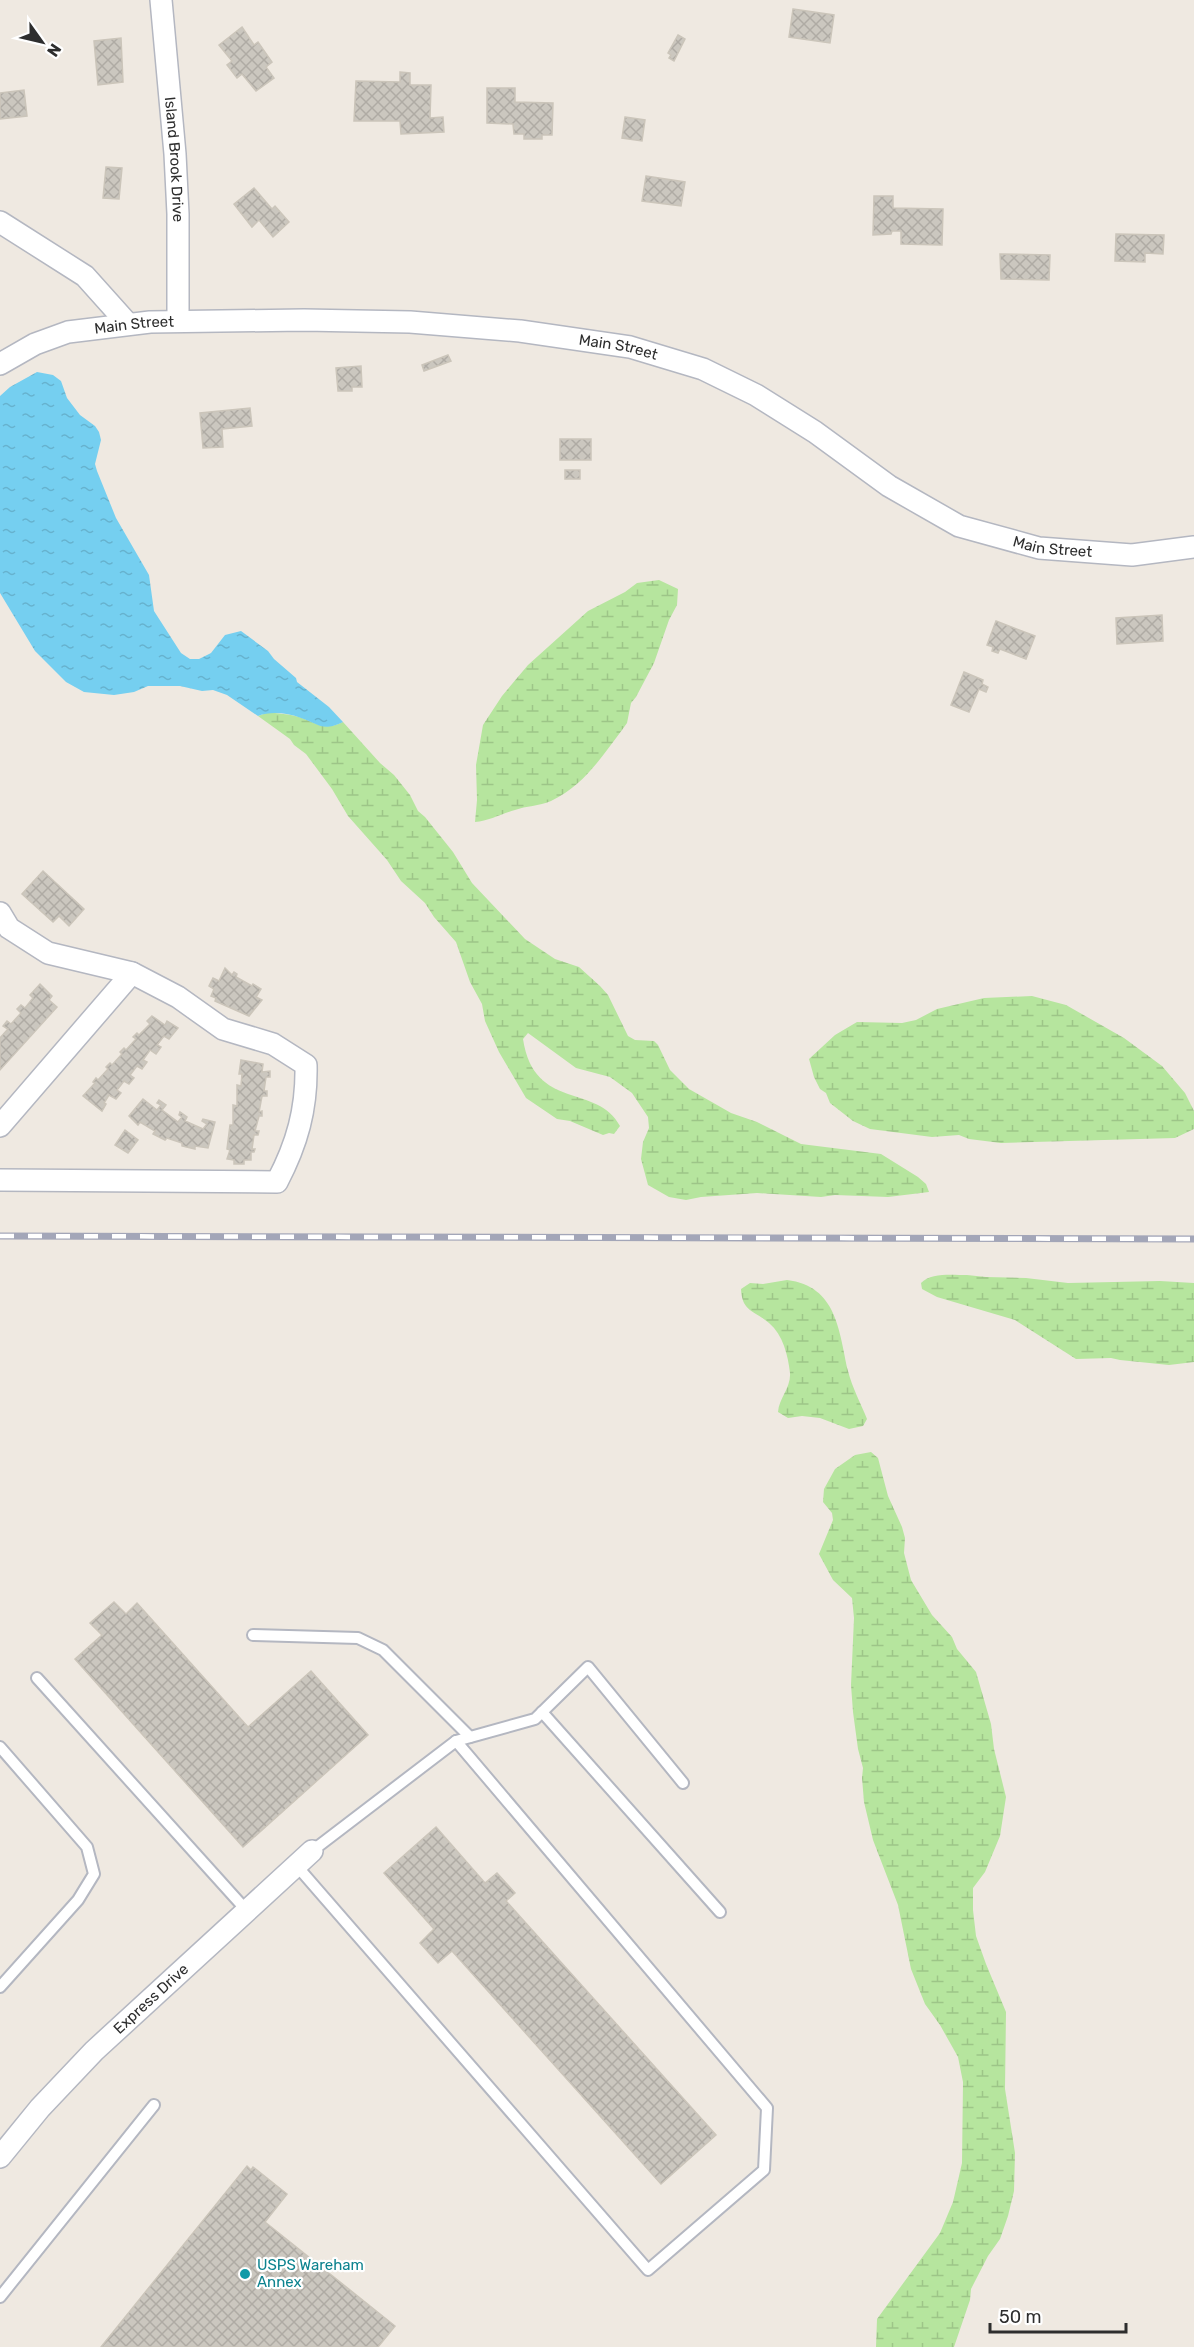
<svg xmlns="http://www.w3.org/2000/svg" width="1194" height="2347" font-family="Rubik,sans-serif">
<style>
.wetland{fill:url(#wetland-marsh)}
.water{fill:url(#water-ripples)}
.building{fill:url(#building-cross-hatch);stroke:#cbc5ba;stroke-width:1.5}
.lines{fill:none;stroke-linecap:round;stroke-linejoin:round}
.lane-casing{stroke:#b4b7c1;stroke-width:14}
.street-casing{stroke:#b4b7c1;stroke-width:24}
.lane{stroke:#fff;stroke-width:10}
.street{stroke:#fff;stroke-width:21}
.rail-casing{stroke:#a3a6b8;stroke-width:7}
.rail{stroke:#fff;stroke-width:4.5;stroke-dasharray:14;stroke-linecap:butt}
.culture-dot{fill:#0f9aa8;stroke:#fff;stroke-width:2}
.labels{text-anchor:middle;stroke-width:4.5;stroke-linejoin:round;paint-order:stroke}
.street-label{font-size:15px;fill:#2e2e2e;stroke:#fff}
.culture-label{font-size:15px;fill:#0d838f;stroke:#fff;text-anchor:start}
</style>
<defs>
<pattern id="wetland-marsh" width="20" height="14" patternUnits="userSpaceOnUse" patternTransform="scale(1.5)"><rect width="20" height="14" fill="#b6e59e"/><path d="M1 5h8M5 5V1M11 12h8M15 12V8" fill="none" stroke="#9dc588"/></pattern>
<pattern id="water-ripples" width="26" height="14" patternUnits="userSpaceOnUse" patternTransform="scale(1.5)"><rect width="26" height="14" fill="#75cff0"/><path d="M2 4q2-2 4 0t4 0M15 11q2-2 4 0t4 0" fill="none" stroke="#66b2ce"/></pattern>
<pattern id="building-cross-hatch" width="8" height="8" patternUnits="userSpaceOnUse" patternTransform="scale(1.5)"><rect width="8" height="8" fill="#cbc7bf"/><path d="M0 0l8 8M0 8l8-8" fill="none" stroke="#afaba4"/></pattern>
</defs>
<rect width="100%" height="100%" fill="#efe9e1"/>
<g class="wetland">
<path d="M659,580L678,589L677,605L669,620L654,663L636,697L631,703L627,723L622,730C601,758 583,786 551,801C539,806 526,806 515,810C501,814 489,821 475,822L477,800L476,765L483,725L502,696L528,665L588,611L625,592L637,583Z"/>
<path d="M269,712C279,714 292,714 302,718C318,724 324,731 343,722L380,763L394,775L410,795L418,811L425,817L453,852L472,883L525,939L555,959L579,967L600,986L608,995L628,1036L635,1040L654,1041L658,1045L670,1070L689,1089L731,1113L757,1122L801,1144L881,1154L918,1177L926,1184L929,1192L888,1197L835,1195L821,1197L757,1193L701,1197L686,1200L669,1197L648,1185L641,1159L643,1142L649,1128L648,1117L632,1093L610,1077L576,1068L528,1033L523,1039C534,1112 598,1083 620,1126L614,1134L609,1133L603,1135L570,1121L557,1119L526,1098L499,1052L485,1021L482,1004L470,982L456,942L434,917L425,903L401,881L387,860L348,816L332,789L306,754L294,745L290,739L258,716Z"/>
<path d="M1032,996L1066,1005L1124,1038L1162,1066L1185,1093L1194,1111V1129L1175,1138L1001,1143L969,1139L959,1135L932,1137L870,1129L853,1121L830,1103L826,1093L820,1089L814,1077L809,1059L835,1035L857,1022L902,1023L916,1020L937,1009L984,998Z"/>
<path d="M967,1275L986,1277L1026,1278L1068,1283L1160,1281L1194,1283V1362L1169,1365L1120,1360L1111,1358L1076,1359L1015,1320L937,1297L922,1289L921,1283C931,1272 954,1275 967,1275Z"/>
<path d="M787,1280C837,1286 839,1331 848,1371C852,1387 861,1404 867,1419L863,1426L849,1429L820,1418L802,1416L788,1418L778,1412C779,1398 791,1388 790,1373C788,1355 783,1335 769,1323C754,1310 742,1312 741,1289L750,1283L763,1284Z"/>
<path d="M871,1452L878,1458L888,1496L902,1527L905,1538L904,1553L911,1580L932,1615L952,1637L957,1649L976,1672L991,1724L994,1749L1006,1797L1000,1836L985,1872L973,1888V1910L976,1936L986,1964L1006,2012L1005,2089L1015,2153L1014,2191L1008,2216L1000,2239L988,2256L971,2289L970,2300L954,2347H876L877,2319L940,2233L953,2202L962,2163L963,2082L958,2057L940,2025L925,2004L911,1969L898,1905L873,1840L864,1802L862,1778L863,1768L858,1749L853,1712L851,1685L854,1618L852,1598L833,1580L819,1554L833,1520L832,1513L823,1502L824,1489L835,1469L855,1455Z"/>
</g>
<path class="water" d="M37,372L53,375L61,381L67,398L80,415L95,426L99,432L101,440L95,464L97,471L116,518L149,575L154,611L181,653L190,659H199L211,653L225,635L241,631L268,651L274,659L296,678L297,682L329,707L343,722C322,732 319,724 301,718C287,713 271,711 258,716L227,695L213,690L202,691L180,686H148L134,692L114,695L84,692L66,682L35,651L0,593V396L10,387Z"/>
<g class="building">
<path d="M793,9L834,15L830,43L789,37Z"/>
<path d="M242,27L254,45L258,42L272,62L266,67L274,78L256,91L242,74L237,78L227,65L232,61L219,45Z"/>
<path d="M678,35L685,39L674,61L669,58L671,55L668,53Z"/>
<path d="M121,38L123,82L98,85L94,41Z"/>
<path d="M400,72L410,73V85H431L430,118L443,117L444,132L401,134L400,121H354L356,81L400,82Z"/>
<path d="M487,88H515V102L553,103L552,135H542V139H524V134H514L513,124L487,123Z"/>
<path d="M24,90L27,116L0,119V93Z"/>
<path d="M625,117L645,120L642,141L622,138Z"/>
<path d="M106,167L122,168L119,199L103,198Z"/>
<path d="M646,176L685,182L681,206L642,201Z"/>
<path d="M254,188L272,209L275,206L289,222L273,237L259,220L252,227L234,204Z"/>
<path d="M874,196H893V208L943,209L942,245L901,244V231H892L891,234L873,235Z"/>
<path d="M1116,234L1164,235L1163,254L1145,253V262L1115,261Z"/>
<path d="M1000,254L1050,255L1049,280L1001,279Z"/>
<path d="M448,355L451,361L424,371L422,365Z"/>
<path d="M361,366L362,387H352V391H338L336,368Z"/>
<path d="M250,408L252,426L222,429L223,447L203,448L200,413Z"/>
<rect x="560" y="439" width="31" height="21"/>
<rect x="565" y="470" width="15" height="9"/>
<path d="M1162,615L1163,641L1117,644L1116,618Z"/>
<path d="M996,621L1035,636L1026,659L1000,649L998,653L992,651L993,647L987,645Z"/>
<path d="M964,672L983,680L982,684L988,687L986,692L979,689L969,712L951,705Z"/>
<path d="M43,871L84,909L69,926L59,916L53,922L22,894Z"/>
<path d="M225,968L232,975L234,972L237,974L236,977L252,986L253,984L261,989L256,997L262,1000L249,1016L215,1001L216,998L211,996L214,989L209,986L213,978L219,981Z"/>
<path d="M40,984L52,996L49,1000L57,1007L0,1070V1038L8,1029L3,1026L7,1021L11,1024L21,1013L17,1009L21,1005L25,1008L33,998L30,995Z"/>
<path d="M152,1016L165,1025L167,1021L178,1028L169,1039L164,1036L157,1045L161,1047L156,1054L150,1050L143,1060L147,1062L142,1069L137,1066L130,1075L134,1078L129,1084L124,1081L117,1090L121,1093L116,1099L109,1095L104,1103L106,1104L102,1111L83,1096L95,1083L93,1082L96,1078L98,1080L108,1069L106,1067L110,1063L112,1065L122,1054L120,1052L124,1048L126,1050L136,1039L133,1037L137,1033L139,1035L150,1024L147,1021Z"/>
<path d="M241,1060L263,1064L262,1072L270,1071V1077H266L264,1091H267V1096H262L259,1112L262,1111V1116H259L255,1131H259L258,1135H254L252,1149H255L254,1152H251V1160H244V1164H234V1160L227,1159L230,1150L227,1149L230,1125H233V1105L237,1106V1085L241,1086L242,1074H239Z"/>
<path d="M143,1099L157,1110L161,1105L157,1103L159,1100L166,1105L162,1110L178,1122L182,1117L179,1115L180,1112L187,1117L185,1121L203,1129L207,1124L202,1121L203,1119L215,1122L208,1148L195,1146V1149L182,1146V1143L167,1138L165,1140L153,1134L155,1131L140,1122L138,1125L129,1116Z"/>
<path d="M125,1130L138,1140L128,1153L115,1145Z"/>
<path d="M114,1602L126,1614L137,1603L248,1727L311,1671L368,1735L243,1847L75,1659L102,1635L90,1623Z"/>
<path d="M436,1827L485,1883L497,1873L515,1893L506,1901L716,2135L661,2184L452,1951L438,1963L420,1943L434,1929L384,1873Z"/>
<path d="M247,2166L251,2170L253,2167L287,2194L265,2222L395,2326L378,2347H101Z"/>
</g>
<g class="lines">
<defs>
<g id="lane">
<path d="M253,1635L358,1638L383,1650L470,1737"/>
<path d="M37,1678L247,1911"/>
<path d="M542,1712L720,1912"/>
<path d="M456,1741L535,1719L588,1667L683,1783"/>
<path d="M0,1747L87,1847L94,1874L78,1900L0,1987"/>
<path d="M296,1865L648,2270L764,2170L767,2108L456,1741L312,1851"/>
<path d="M0,2297L154,2105"/>
</g>
<g id="street">
<path id="s1" d="M161,0L175,154L178,214V321"/>
<path d="M0,222L85,276L128,324"/>
<path id="s2" d="M0,364L35,344L68,332L150,322L304,320L410,322L520,331L630,347L703,369L756,395L815,432L889,486L959,526L1039,548L1132,555L1194,547"/>
<path d="M0,913L9,928L48,953L132,973L178,997L223,1029L273,1044L306,1065C307,1109 297,1144 277,1182L0,1180"/>
<path d="M0,1126L132,973"/>
<path id="s3" d="M0,2157L40,2108L94,2051L312,1851"/>
</g>
</defs>
<use href="#lane" class="lane-casing"/>
<use href="#street" class="street-casing"/>
<use href="#lane" class="lane"/>
<use href="#street" class="street"/>
<defs>
<path id="rail" d="M0,1236L1194,1239"/>
</defs>
<use href="#rail" class="rail-casing"/>
<use href="#rail" class="rail"/>
</g>
<circle class="culture-dot" cx="245" cy="2274" r="6"/>
<g class="labels">
<g class="street-label">
<text dy="5" stroke="none"><textPath href="#s1" startOffset="160">Island Brook Drive</textPath></text>
<text dy="5" stroke="none"><textPath href="#s2" startOffset="142">Main Street</textPath></text>
<text dy="5" stroke="none"><textPath href="#s2" startOffset="628">Main Street</textPath></text>
<text dy="5" stroke="none"><textPath href="#s2" startOffset="1113">Main Street</textPath></text>
<text dy="5" stroke="none"><textPath href="#s3" startOffset="219">Express Drive</textPath></text>
</g>
<g class="culture-label">
<text x="257" y="2270">USPS Wareham<tspan x="257" dy="17">Annex</tspan></text>
</g>
</g>
<g transform="translate(42 42) rotate(124)" stroke="#ffffff" stroke-width="4.5" paint-order="stroke">
<path d="M0-4.5L10 22L0 15L-10 22Z" fill="#2e2e2e"/>
<text y="-9" font-size="16" font-weight="bold" text-anchor="middle" fill="#2e2e2e">N</text>
</g>
<path d="M990 2323v9h136v-9" fill="none" stroke="#2e2e2e" stroke-width="3"/>
<text x="999" y="2323" font-size="18" fill="#2e2e2e" stroke="#ffffff" stroke-width="4.5" paint-order="stroke">50 m</text>
</svg>
